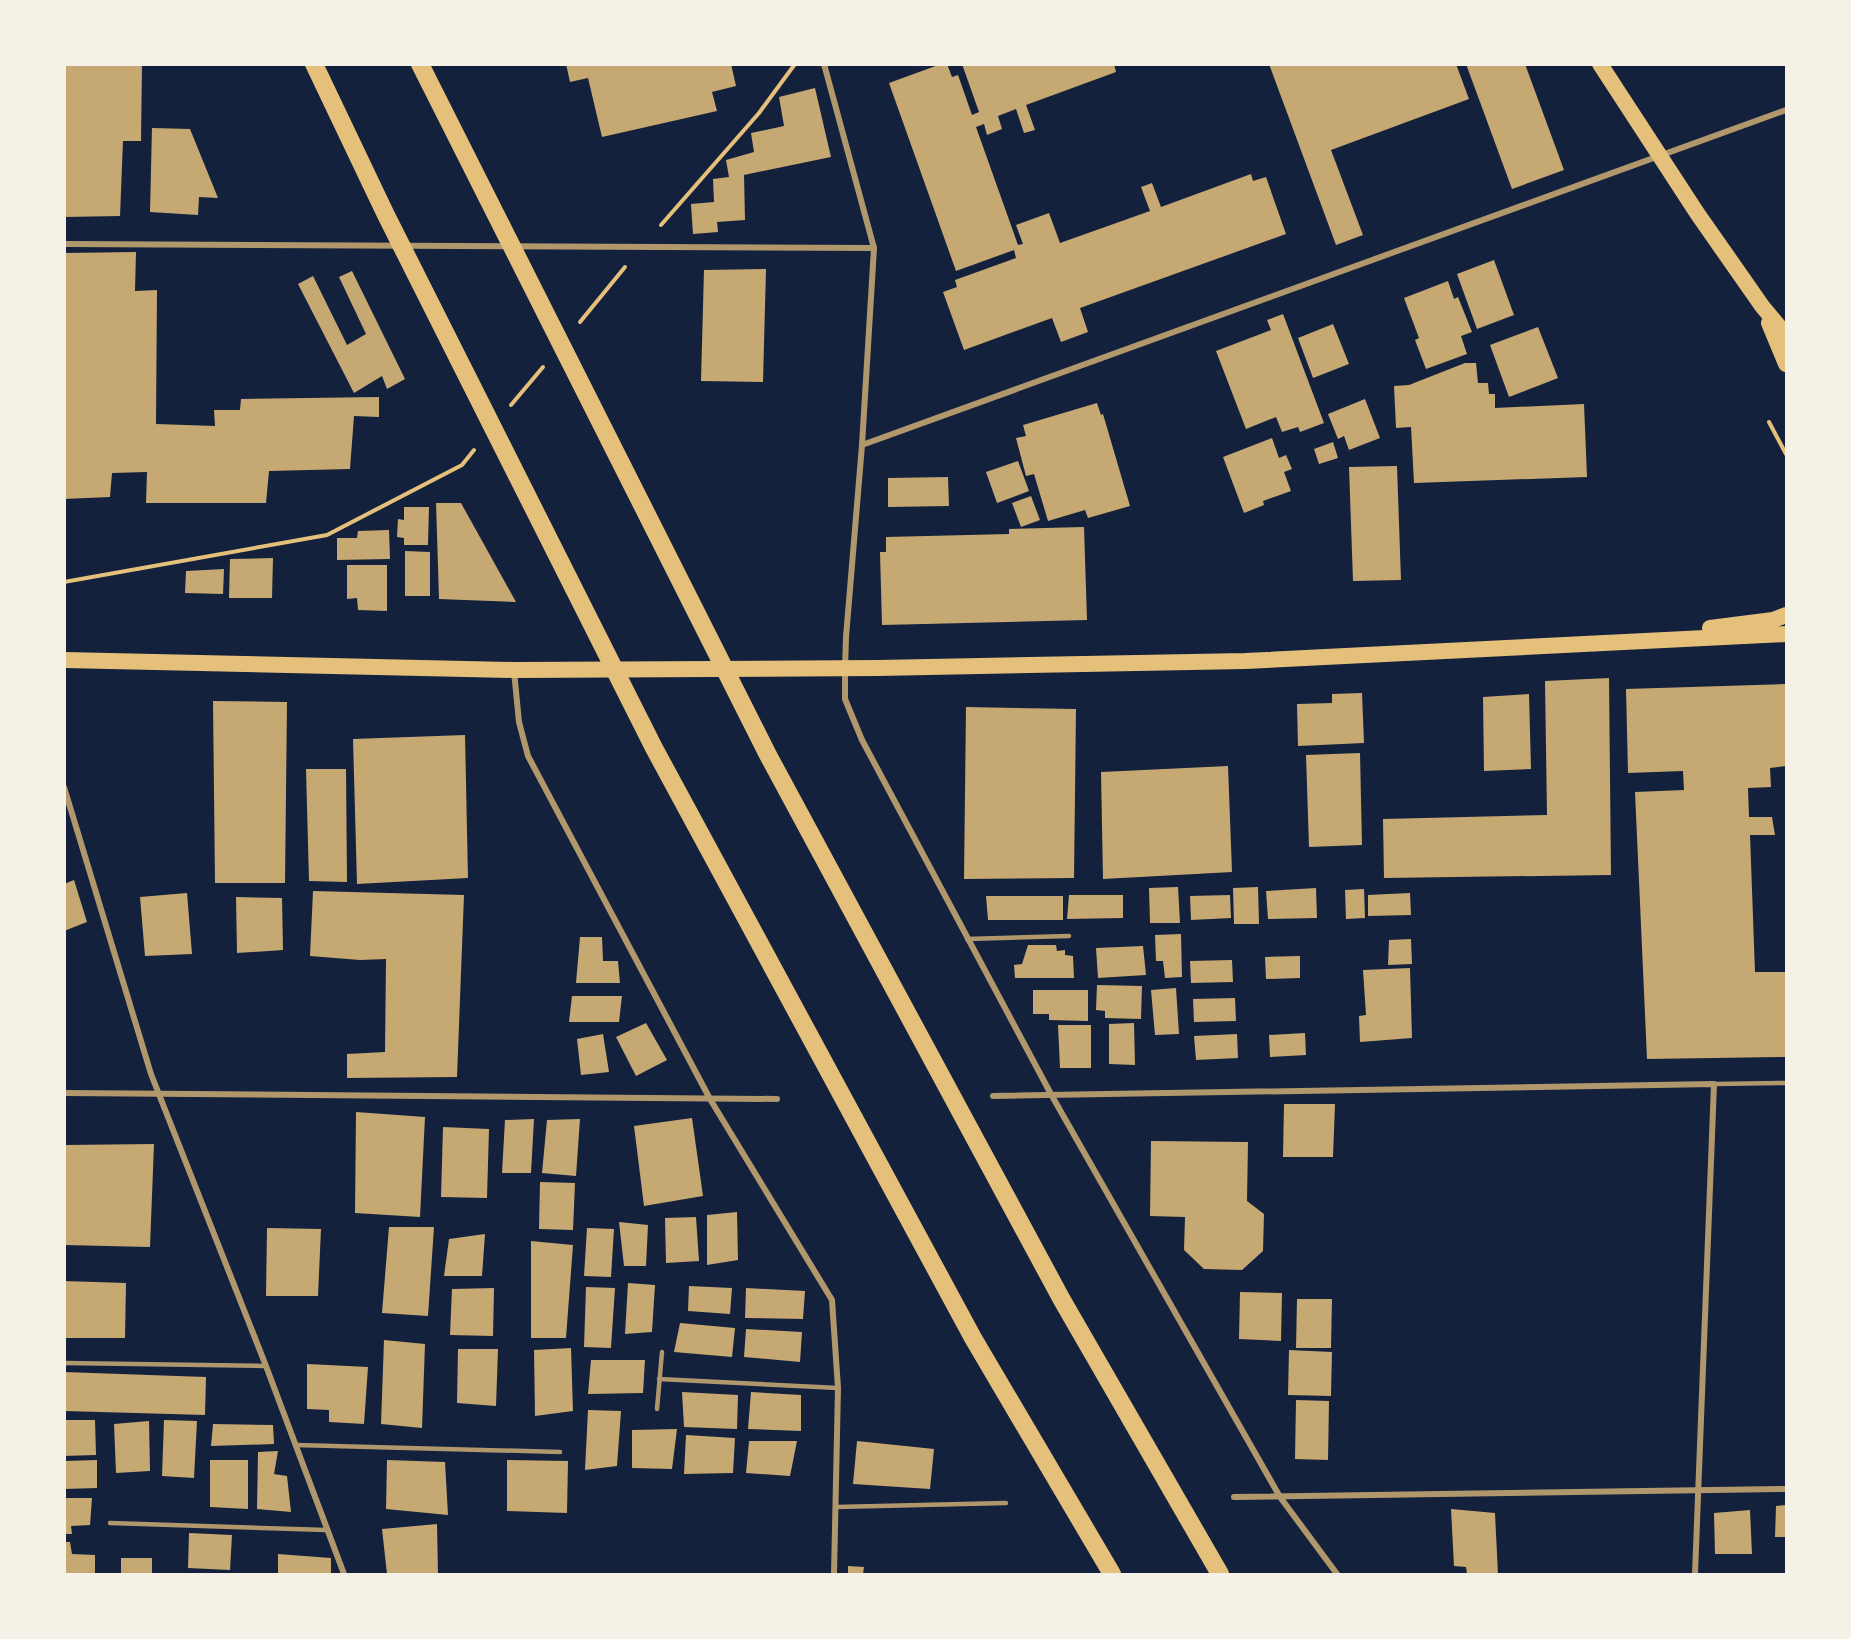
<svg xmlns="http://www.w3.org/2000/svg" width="1851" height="1639" font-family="Signika,sans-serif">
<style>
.building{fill:#c6a872}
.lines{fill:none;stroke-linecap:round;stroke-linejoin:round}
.path{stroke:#e5c07b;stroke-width:4}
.service{stroke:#b1986c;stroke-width:4.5}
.minor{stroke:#b1986c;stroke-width:6}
.trunk{stroke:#e5c07b;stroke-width:16}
.motorway{stroke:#e5c07b;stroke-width:18}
</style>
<rect width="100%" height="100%" fill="#14213d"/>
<g class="building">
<path d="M64,64H142L141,141H123L120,216L64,217Z"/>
<path d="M566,64H731L736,86L712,92L717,111L602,137L588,78L570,82Z"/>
<path d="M941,64H947L952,77L958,75L972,115L979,112L962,64H1114L1116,72L1026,105L1035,130L1024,133L1016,109L998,116L1002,129L987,135L984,124L976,127L1018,245L1023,244L1016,225L1049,213L1060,243L1150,211L1141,187L1152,183L1161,207L1251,174L1253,181L1266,177L1286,234L1080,308L1088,332L1061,342L1052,318L964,350L943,292L957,287L955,280L1016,258L1014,250L956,271L889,83Z"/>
<path d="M1269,64H1456L1469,99L1331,150L1363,235L1336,245Z"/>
<path d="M1466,64H1525L1564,170L1512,189Z"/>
<path d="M815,88L831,157L744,175L745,220L717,222L718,232L693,234L691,204L714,202L713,179L729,177L726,160L754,152L751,133L784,126L779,97Z"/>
<path d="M152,128L190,129L218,198L199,197L198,215L150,212Z"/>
<path d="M136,252L135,291L157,290L156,424L215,426L214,410H240L241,399L379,397V417L354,416L350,469L269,471L266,503H146L147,472L112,473L110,497L64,499V253Z"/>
<path d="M1494,260L1514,315L1477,329L1457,274Z"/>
<path d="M766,269L763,382L701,381L704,270Z"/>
<path d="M352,271L405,379L387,389L382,376L354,393L298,284L313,276L347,345L366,334L339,277Z"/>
<path d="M1448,281L1454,299L1458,297L1472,332L1461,336L1467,354L1426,369L1415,340L1419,338L1404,298Z"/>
<path d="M1283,314L1324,423L1300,432L1298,427L1282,432L1276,417L1246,429L1216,351L1271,330L1267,320Z"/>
<path d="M1333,324L1349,364L1313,378L1298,338Z"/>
<path d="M1538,327L1558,378L1509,397L1490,345Z"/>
<path d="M1465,363H1476L1478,383H1488L1489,394H1495V408L1584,404L1587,477L1414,483L1411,427L1396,428L1394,386L1409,385Z"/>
<path d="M1365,399L1380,438L1349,450L1344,436L1338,439L1328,414Z"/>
<path d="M1097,403L1101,415L1103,414L1130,506L1088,518L1085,510L1048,521L1034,474L1026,476L1016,438L1026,436L1023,425Z"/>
<path d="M1272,438L1279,458L1286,455L1292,469L1284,472L1291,491L1263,501L1264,505L1244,513L1223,457Z"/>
<path d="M1333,442L1338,458L1319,464L1314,449Z"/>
<path d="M1018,461L1029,491L997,503L986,472Z"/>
<path d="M1397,466L1401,580L1353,581L1349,467Z"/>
<path d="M948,477L949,506L888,507V478Z"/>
<path d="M1031,496L1040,520L1021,527L1012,503Z"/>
<path d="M436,503H461L516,602L439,599Z"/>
<path d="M404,507H429L428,545H404V538L397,537L398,519L404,520Z"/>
<path d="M1084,527L1087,620L882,625L880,552H886V537L1009,534V529Z"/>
<path d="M389,530L390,559L337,560V538H357L358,531Z"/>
<path d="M405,551L430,552V596H405Z"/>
<path d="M273,558L272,598H229L230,559Z"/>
<path d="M347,565H387V611L358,610L357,598L347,599Z"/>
<path d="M224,569L223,594L185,593L186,571Z"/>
<path d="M1609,678L1611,875L1384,878L1383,819L1547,815L1545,681Z"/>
<path d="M1785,684L1786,766L1770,768L1771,787L1748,788L1749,817H1772L1775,835H1750L1755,972H1786V1057L1647,1059L1635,792L1684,790L1683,771L1628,773L1626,689Z"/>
<path d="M1362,693L1364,743L1298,746L1297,704L1332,703V694Z"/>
<path d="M1529,694L1531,769L1484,771L1483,697Z"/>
<path d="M213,701L287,702L285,883H215Z"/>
<path d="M966,707L1076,709L1074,878L964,879Z"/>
<path d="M465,735L468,878L357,884L353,739Z"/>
<path d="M1360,753L1362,845L1309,847L1306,755Z"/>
<path d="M1228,766L1232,872L1103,879L1101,772Z"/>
<path d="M306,769H346L347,882L309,881Z"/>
<path d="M74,880L87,922L64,931V884Z"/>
<path d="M1178,887L1180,923H1150L1149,888Z"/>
<path d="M1258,887L1259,924H1234L1233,888Z"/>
<path d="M1316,888L1317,918L1268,919L1266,891Z"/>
<path d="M1364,889L1365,918L1346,919L1345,890Z"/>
<path d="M313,891L464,895L457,1077L347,1078V1054L385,1052L386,959L360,960L310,956Z"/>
<path d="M187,893L192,954L145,956L140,897Z"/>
<path d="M1410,893L1411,915L1368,916V895Z"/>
<path d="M1069,895H1123V918L1067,919Z"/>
<path d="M1230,895L1231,918L1191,920L1190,896Z"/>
<path d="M986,896H1063V920H988Z"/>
<path d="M236,897L282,898L283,950L237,953Z"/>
<path d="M1181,934L1182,977L1165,978L1163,961H1156L1155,935Z"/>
<path d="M580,937H602L603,961H618L620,983H576Z"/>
<path d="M1411,939L1412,964L1388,965L1389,940Z"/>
<path d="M1028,945H1056L1057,951L1065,950V955L1073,956L1074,978H1015L1014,965L1022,964Z"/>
<path d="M1143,946L1146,975L1098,978L1096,948Z"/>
<path d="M1300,956V978L1266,979L1265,957Z"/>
<path d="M1232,960L1233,982L1191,983L1190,961Z"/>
<path d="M1410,968L1412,1038L1360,1042L1359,1016L1366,1015L1363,970Z"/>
<path d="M1097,985L1142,986L1141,1019L1105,1018V1011L1096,1010Z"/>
<path d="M1176,988L1179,1034L1155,1035L1151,990Z"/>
<path d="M1033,990H1088V1021L1049,1020V1014H1033Z"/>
<path d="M572,996H622L619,1022H569Z"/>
<path d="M1235,998L1236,1021L1194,1022L1193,999Z"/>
<path d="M646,1023L667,1060L636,1076L616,1037Z"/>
<path d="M1134,1023L1135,1065L1109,1064V1024Z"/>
<path d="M1058,1025H1091V1068H1060Z"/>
<path d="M1305,1033L1306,1055L1270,1057L1269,1035Z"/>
<path d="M603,1034L609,1072L581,1075L577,1039Z"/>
<path d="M1237,1034L1238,1058L1196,1060L1194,1036Z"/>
<path d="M1284,1104H1335L1333,1157H1283Z"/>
<path d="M356,1112L425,1117L420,1217L355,1213Z"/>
<path d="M692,1118L703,1196L644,1206L634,1126Z"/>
<path d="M534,1119L531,1173H502L505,1120Z"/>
<path d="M580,1119L576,1176L542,1173L547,1120Z"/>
<path d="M443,1127L489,1129L487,1198L441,1197Z"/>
<path d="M1151,1141L1248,1142L1247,1201L1264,1214L1263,1251L1242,1270L1204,1269L1184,1250L1185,1217L1150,1216Z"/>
<path d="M154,1144L150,1247L64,1245V1145Z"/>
<path d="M540,1182L575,1183L573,1230L539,1229Z"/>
<path d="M737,1212L738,1260L707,1265V1215Z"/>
<path d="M696,1217L699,1261L666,1263L665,1218Z"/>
<path d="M619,1222L648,1225L646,1266H624Z"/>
<path d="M389,1227H434L428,1316L382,1313Z"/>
<path d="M267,1228L321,1229L318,1296H266Z"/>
<path d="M587,1228L614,1229L611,1277L584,1276Z"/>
<path d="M485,1234L482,1276H444L449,1239Z"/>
<path d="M531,1241L573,1245L566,1338H531Z"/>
<path d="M64,1281L126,1283L125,1338H64Z"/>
<path d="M628,1283L655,1285L652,1332L625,1334Z"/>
<path d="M689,1286L732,1288L730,1314L688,1311Z"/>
<path d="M586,1287L615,1288L611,1348L584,1347Z"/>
<path d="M494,1288L493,1336L450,1335L452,1289Z"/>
<path d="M746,1288L805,1291L803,1319L745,1318Z"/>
<path d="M1240,1292L1282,1293L1281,1341L1239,1339Z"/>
<path d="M1297,1299H1332L1331,1348H1296Z"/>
<path d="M680,1323L735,1328L732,1357L674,1352Z"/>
<path d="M746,1329L802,1332L800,1362L744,1357Z"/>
<path d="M384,1340L425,1344L422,1428L381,1424Z"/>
<path d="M571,1348L573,1411L535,1416L534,1350Z"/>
<path d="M458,1349H498L496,1406L457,1403Z"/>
<path d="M1289,1350L1332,1352L1331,1396L1288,1395Z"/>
<path d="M591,1360H645L643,1393L588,1394Z"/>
<path d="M307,1364L368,1367L364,1424L329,1422V1410L307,1409Z"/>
<path d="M64,1372L206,1377L205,1415L64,1411Z"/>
<path d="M682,1392L738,1395L737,1429L684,1427Z"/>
<path d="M751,1392L801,1395V1431L748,1429Z"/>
<path d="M1296,1400L1329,1401L1328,1460L1295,1459Z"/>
<path d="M588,1410L621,1411L617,1466L585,1470Z"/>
<path d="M64,1420H95L96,1455L64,1456Z"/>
<path d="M164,1420L197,1421L194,1478L162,1476Z"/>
<path d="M149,1421L150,1471L116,1473L114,1424Z"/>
<path d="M213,1424L273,1425L274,1444L211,1446Z"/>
<path d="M677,1429L672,1469L632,1468V1430Z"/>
<path d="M686,1435L735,1438L733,1473L684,1474Z"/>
<path d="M749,1441H797L790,1476L746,1473Z"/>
<path d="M857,1441L934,1449L930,1489L853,1484Z"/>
<path d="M278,1451L274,1474L287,1476L291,1512L257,1509L258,1452Z"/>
<path d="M97,1460V1488L64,1489V1461Z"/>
<path d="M210,1460H248V1509L210,1507Z"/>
<path d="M387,1460L445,1462L448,1515L386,1509Z"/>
<path d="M507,1460L568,1461L567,1513L507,1511Z"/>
<path d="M64,1498H92L90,1525L71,1526L72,1534H64Z"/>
<path d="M1786,1505V1537H1775L1776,1506Z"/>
<path d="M1451,1509L1495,1513L1498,1574H1467L1466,1567L1454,1566Z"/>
<path d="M1750,1510L1752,1554H1715L1714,1513Z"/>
<path d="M437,1524L438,1574H387L382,1529Z"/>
<path d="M189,1533L232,1535L230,1570L188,1568Z"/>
<path d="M64,1542H70L72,1554L95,1555V1574H64Z"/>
<path d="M278,1554L331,1558V1574H278Z"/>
<rect x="121" y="1558" width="31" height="16"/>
<path d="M848,1566L864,1567L863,1574H848Z"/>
</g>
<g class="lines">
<g class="path">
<path d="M661,225L759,113L795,64"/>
<path d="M580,322L625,267"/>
<path d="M511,405L543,367"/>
<path d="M1769,422L1786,454"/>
<path d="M64,582L327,535L462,465L474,450"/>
</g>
<g class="service">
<path d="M967,939L1069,936"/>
<path d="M1714,1084L1786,1083"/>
<path d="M64,1363L266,1366"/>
<path d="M659,1379L838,1388"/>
<path d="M657,1409L662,1352"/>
<path d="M296,1445L560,1452"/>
<path d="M836,1507L1006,1503"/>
<path d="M110,1523L326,1530"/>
</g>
<g class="minor">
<path d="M824,64L874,248L862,445L846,637L845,669V699L862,740L1052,1096L1280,1497L1337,1574"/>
<path d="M64,244L874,248"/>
<path d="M862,445L1786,110"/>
<path d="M514,671L519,722L528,756L710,1099L832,1300L838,1388L834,1574"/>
<path d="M64,787L151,1074L266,1366L344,1574"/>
<path d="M64,1093L777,1099"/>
<path d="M993,1096L1714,1084L1695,1574"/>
<path d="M1234,1497L1786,1489"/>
</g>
<g class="trunk">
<path d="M1600,64L1697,213L1762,306L1786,335"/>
<path d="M1769,323L1786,364"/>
<path d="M1710,628L1773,620L1786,615"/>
<path d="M64,660L514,670L878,668L1245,661L1786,634"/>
</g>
<g class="motorway">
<path d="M314,64L386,215L654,748L973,1338L1112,1574"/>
<path d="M420,64L768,755L1062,1300L1220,1574"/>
</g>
</g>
<rect width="1851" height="1639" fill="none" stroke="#f6f1e7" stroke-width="132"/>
</svg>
